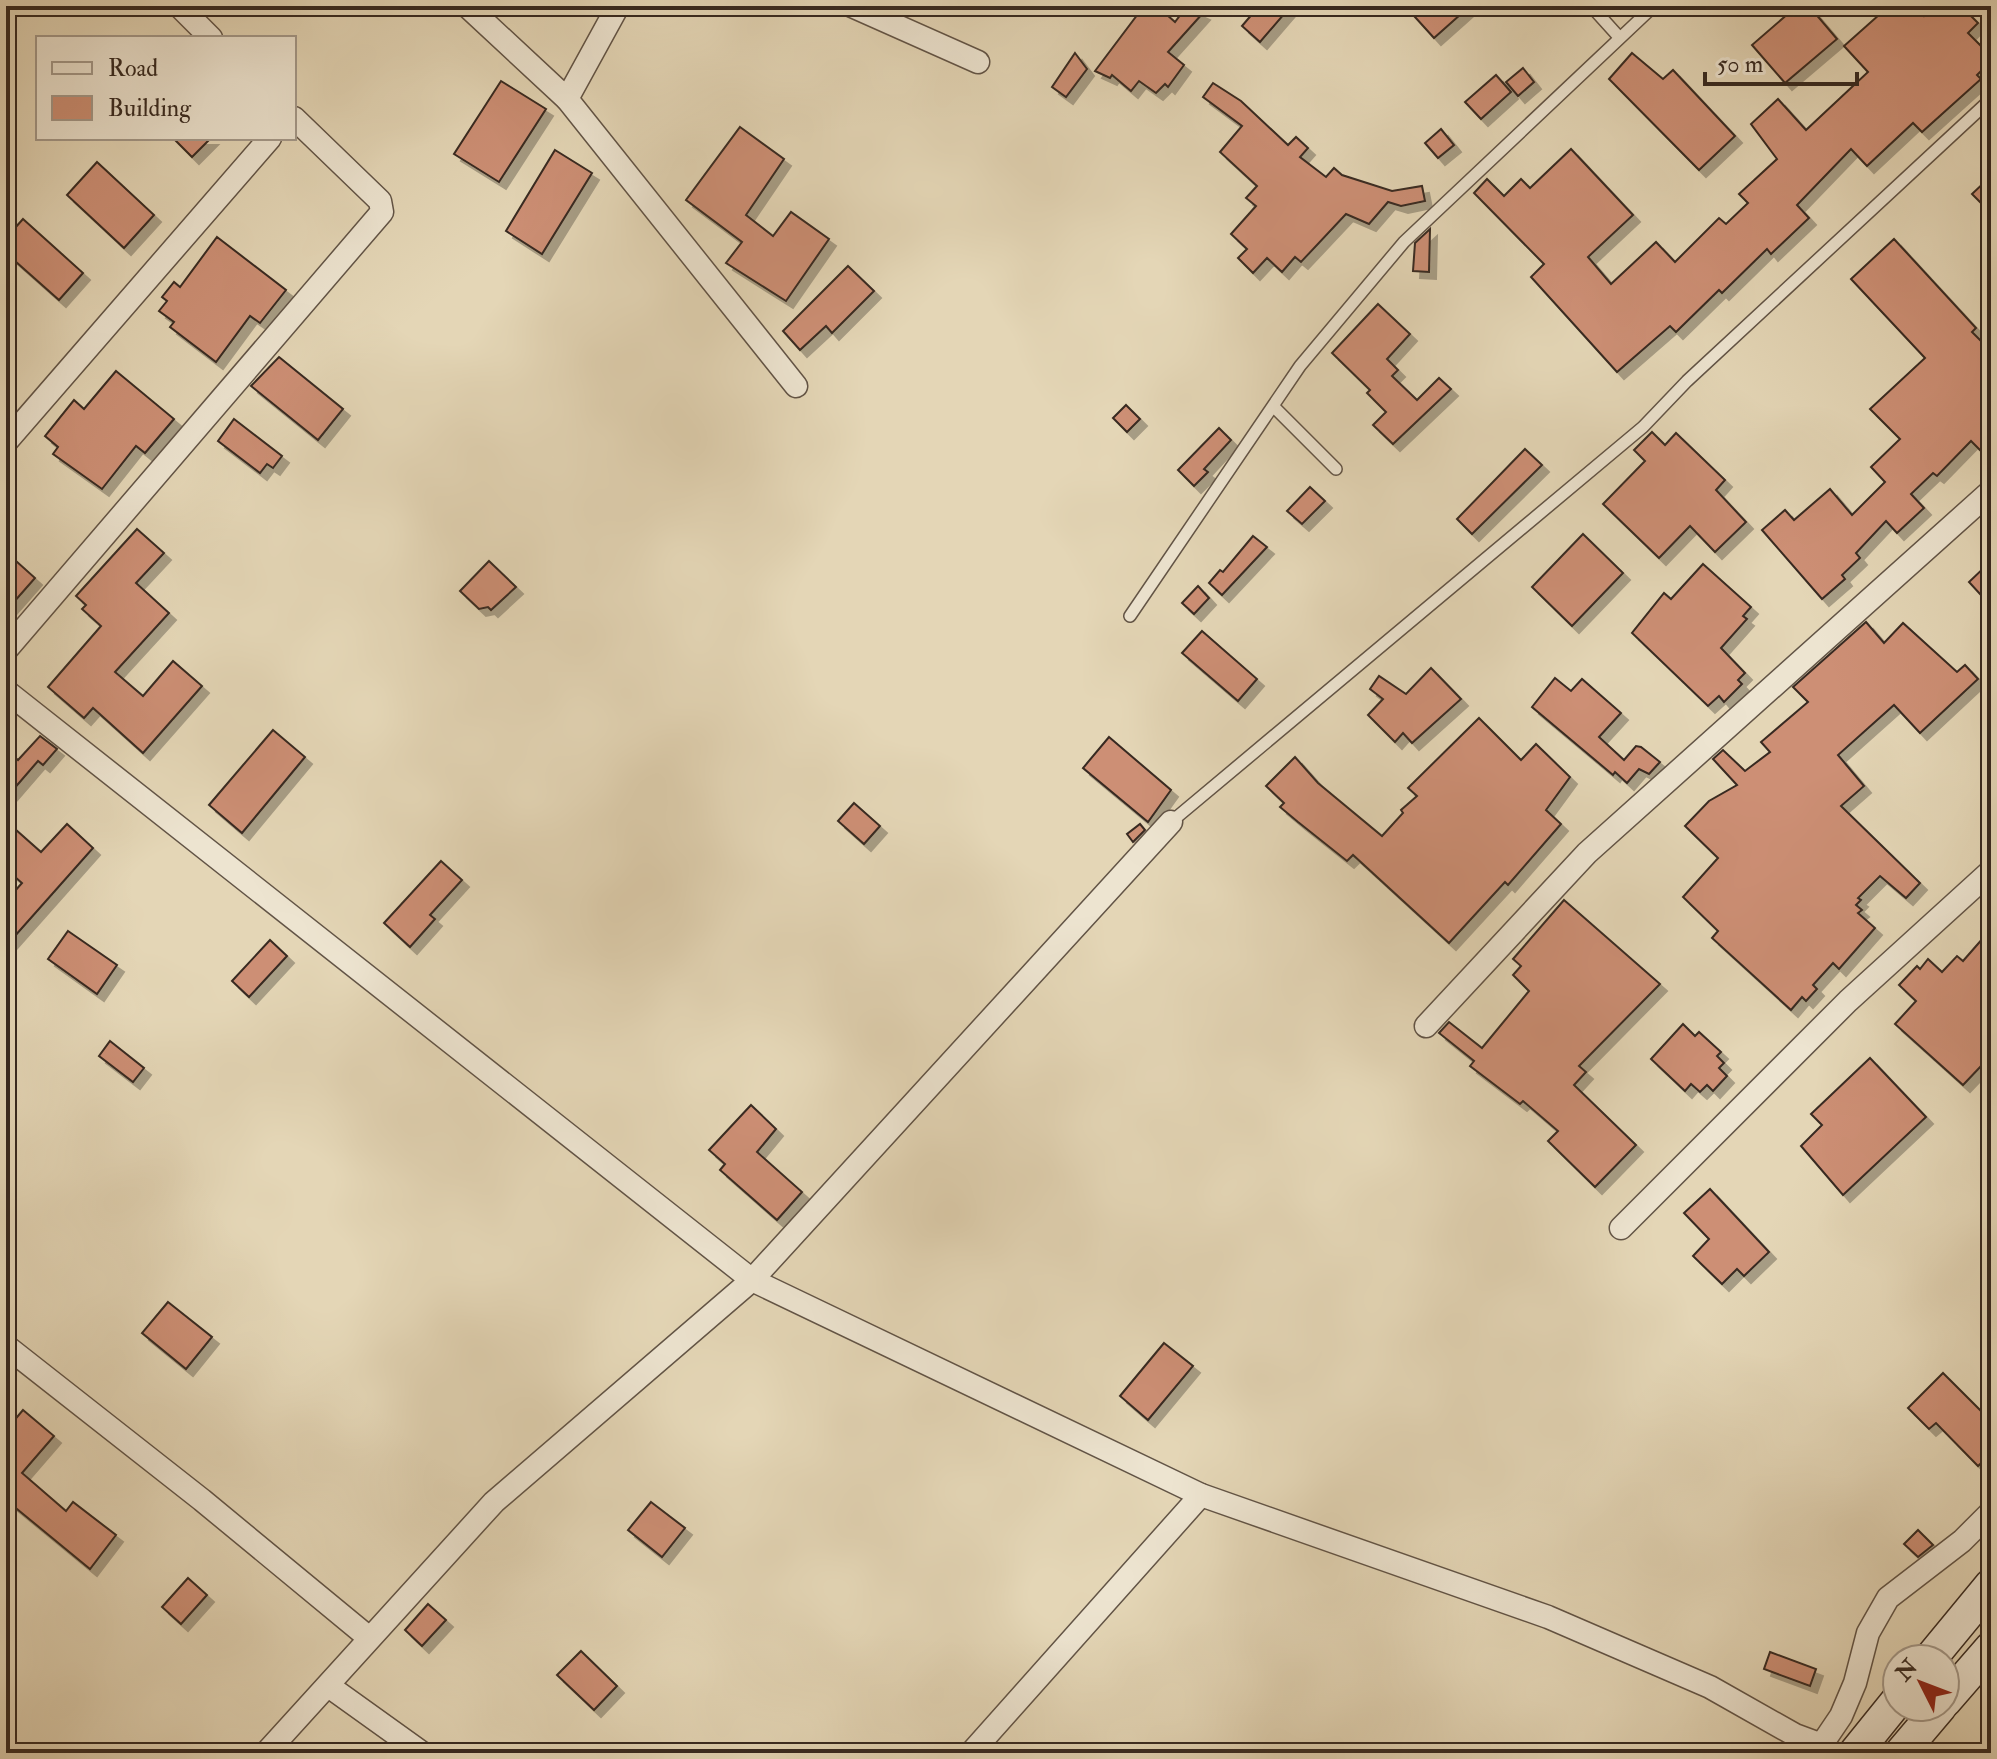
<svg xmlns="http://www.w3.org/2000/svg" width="1997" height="1759" font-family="'IM FELL Double Pica',serif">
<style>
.building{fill:#cd8f74;stroke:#372920;stroke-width:2;filter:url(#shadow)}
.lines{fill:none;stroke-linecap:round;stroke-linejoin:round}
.lane-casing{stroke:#625446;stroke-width:14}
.street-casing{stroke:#625446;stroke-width:25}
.secondary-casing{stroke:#372920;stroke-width:35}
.lane{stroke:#ede4d0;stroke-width:11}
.street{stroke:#ede4d0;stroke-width:22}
.secondary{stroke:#ede4d0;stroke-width:32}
</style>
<defs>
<filter id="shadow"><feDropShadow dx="7" dy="7" stdDeviation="0" flood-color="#0004"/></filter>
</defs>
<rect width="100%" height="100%" fill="#e4d6b6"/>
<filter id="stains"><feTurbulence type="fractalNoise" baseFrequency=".0025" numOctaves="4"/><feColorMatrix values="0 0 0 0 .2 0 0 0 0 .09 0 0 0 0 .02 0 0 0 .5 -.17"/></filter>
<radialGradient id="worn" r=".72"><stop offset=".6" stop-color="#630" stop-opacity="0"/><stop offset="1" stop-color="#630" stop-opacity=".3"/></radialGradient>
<g class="building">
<path d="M1144,6H1157L1175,22L1187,6L1203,13L1168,52L1184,65L1168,87L1165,84L1156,93L1139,81L1131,91L1112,75L1110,78L1095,71Z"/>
<path d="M1259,6H1291L1260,42L1242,26Z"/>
<path d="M1405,6H1470L1434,38Z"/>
<path d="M1797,6H1809L1837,39L1785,83L1752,45Z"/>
<path d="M1889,6H1916L1924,16L1934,6H1961L1978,23L1968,33L1991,56V61L1977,75L1981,79L1922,132L1913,123L1867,166L1851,149L1797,205L1809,218L1771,254L1767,249L1722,293L1719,290L1676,332L1670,326L1617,372L1531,277L1544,264L1474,193L1487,179L1504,196L1521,179L1530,188L1571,149L1633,215L1588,257L1611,284L1656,242L1675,262L1719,218L1726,224L1748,203L1739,194L1777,159L1751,124L1778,99L1806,130L1868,72L1844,46Z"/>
<path d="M1075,53L1087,69L1066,97L1052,87Z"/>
<path d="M1632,53L1663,79L1673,70L1735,136L1699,170L1609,79Z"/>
<path d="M1523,68L1534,82L1518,96L1506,82Z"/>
<path d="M1496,75L1511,92L1481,119L1465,102Z"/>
<path d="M501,81L546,109L499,182L454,154Z"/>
<path d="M1213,83L1241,101L1288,145L1296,137L1308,148L1300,157L1326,177L1334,168L1342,175L1392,191L1422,186L1425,201L1401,206L1388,202L1369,224L1346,214L1301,262L1295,257L1282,272L1267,258L1253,273L1238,258L1247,249L1231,234L1256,206L1246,198L1257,186L1220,152L1242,126L1203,97Z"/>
<path d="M740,127L784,159L746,215L773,236L791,212L829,239L786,301L726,263L742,242L686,200Z"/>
<path d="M1441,129L1454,145L1438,158L1425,143Z"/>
<path d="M173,138H211L192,157Z"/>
<path d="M555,150L592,173L542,254L506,231Z"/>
<path d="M97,162L154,215L124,248L67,195Z"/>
<path d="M1991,176V213L1972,194Z"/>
<path d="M23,219L83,273L59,300L6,253V238Z"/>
<path d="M1430,229L1429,272L1413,271L1415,243Z"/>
<path d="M217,237L286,290L260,323L250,316L216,362L170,327L174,322L159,311L167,301L162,297L174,282L180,287Z"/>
<path d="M1894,239L1976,328L1972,332L1991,351V443L1982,452L1971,441L1937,476L1933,473L1911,494L1924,508L1897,533L1886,521L1856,553L1860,558L1842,575L1845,579L1822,599L1762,530L1785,510L1794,520L1830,489L1852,515L1885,482L1871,467L1900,439L1870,409L1925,358L1851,279Z"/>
<path d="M848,266L874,291L832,333L826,326L800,350L783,331Z"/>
<path d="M1378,304L1410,334L1387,359L1398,370L1392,376L1417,400L1439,378L1451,389L1393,444L1373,425L1386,412L1367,393L1370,390L1332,353Z"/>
<path d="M279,357L343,409L318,440L251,386Z"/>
<path d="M116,371L174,419L145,453L136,446L102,489L53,454L58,447L45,436L74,400L84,409Z"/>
<path d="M1126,405L1140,419L1127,432L1113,418Z"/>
<path d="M234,419L282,456L273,468L267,464L260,473L218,441Z"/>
<path d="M1219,428L1231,440L1204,469L1208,472L1194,486L1178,470Z"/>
<path d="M1652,432L1665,445L1676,433L1725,480L1716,490L1746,522L1715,552L1690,526L1659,558L1603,504L1645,461L1634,450Z"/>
<path d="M1525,449L1542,465L1472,534L1457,519Z"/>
<path d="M1310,487L1325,501L1302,524L1287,511Z"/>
<path d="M137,529L164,553L136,583L169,613L115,672L143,696L173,661L202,686L143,753L93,708L84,718L48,687L101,626L82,609L86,605L76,596Z"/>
<path d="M1583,534L1623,573L1572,626L1532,587Z"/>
<path d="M1253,536L1267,547L1222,595L1209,583L1220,570L1223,572Z"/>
<path d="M6,552L35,578L6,611Z"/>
<path d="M489,561L516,587L491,610L488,607L479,609L460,591Z"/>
<path d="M1991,561V606L1969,582Z"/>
<path d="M1703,564L1751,607L1743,616L1747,619L1721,648L1745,673L1738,680L1742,684L1724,702L1719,696L1708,706L1632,633L1664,593L1671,599Z"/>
<path d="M1198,586L1209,598L1194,614L1182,603Z"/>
<path d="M1866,622L1884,643L1903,623L1957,672L1965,665L1978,679L1920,733L1894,705L1838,755L1864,786L1841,806L1920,883L1906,898L1880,876L1858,898L1861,900L1856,905L1862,910L1858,913L1875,928L1839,969L1833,963L1813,985L1817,989L1806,1001L1802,997L1791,1010L1712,938L1718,931L1683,897L1718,858L1685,826L1709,801L1737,785L1713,759L1723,750L1745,771L1770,752L1761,742L1808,702L1793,687Z"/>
<path d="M1202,631L1257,679L1238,701L1182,653Z"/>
<path d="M1431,668L1461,699L1412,743L1403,733L1395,742L1368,715L1383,699L1370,689L1379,676L1406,694Z"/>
<path d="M1555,678L1571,691L1582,679L1621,713L1599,737L1624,760L1636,746L1641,747L1660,762L1649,774L1639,769L1627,783L1615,772L1613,775L1532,707Z"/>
<path d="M1479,718L1521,760L1536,744L1570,777L1546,810L1561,824L1508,885L1505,882L1449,943L1353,855L1347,861L1298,822L1280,807L1284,803L1266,786L1295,757L1318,783L1382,836L1403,813L1401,810L1417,796L1408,788Z"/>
<path d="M273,730L305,757L242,833L209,805Z"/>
<path d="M40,736L57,749L43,765L38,761L6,798V750L18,760Z"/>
<path d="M1109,737L1171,790L1148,822L1083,768Z"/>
<path d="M854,803L880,826L864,844L838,821Z"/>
<path d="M6,821L41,852L67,824L93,848L6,946V901L22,883L6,869Z"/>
<path d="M1140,824L1145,830L1133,842L1127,834Z"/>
<path d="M441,861L462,880L430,915L435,919L410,947L384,923Z"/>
<path d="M1564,900L1660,984L1579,1066L1586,1072L1574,1085L1636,1145L1595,1187L1548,1141L1558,1131L1523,1101L1520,1104L1470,1066L1474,1061L1439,1033L1449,1022L1482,1048L1529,991L1513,975L1521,966L1513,959Z"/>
<path d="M1991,929V1071L1983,1064L1963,1085L1895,1024L1916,1001L1899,985L1917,966L1920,969L1928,959L1942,972L1957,956L1963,961Z"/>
<path d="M68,931L117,965L97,994L48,959Z"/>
<path d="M270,940L287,956L249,997L232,981Z"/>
<path d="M1683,1024L1695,1036L1699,1032L1721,1052L1717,1056L1724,1063L1719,1068L1727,1076L1713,1091L1707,1085L1700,1092L1691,1084L1685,1091L1651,1059Z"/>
<path d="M110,1041L144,1068L133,1082L99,1056Z"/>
<path d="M1870,1058L1926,1117L1843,1195L1801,1146L1822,1125L1811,1114Z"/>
<path d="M751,1105L776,1129L757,1152L802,1192L777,1220L720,1170L725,1164L709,1150Z"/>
<path d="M1710,1189L1769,1252L1744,1276L1737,1269L1722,1284L1693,1256L1709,1239L1684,1213Z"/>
<path d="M168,1302L212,1337L186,1369L142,1333Z"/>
<path d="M1164,1343L1193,1366L1148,1420L1120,1396Z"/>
<path d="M1943,1373L1991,1421V1454L1978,1466L1936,1423L1929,1429L1908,1408Z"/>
<path d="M23,1410L54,1436L22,1473L66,1511L73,1502L116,1535L90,1569L6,1500V1430Z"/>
<path d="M651,1502L685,1528L662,1557L628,1530Z"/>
<path d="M1918,1530L1933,1545L1918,1557L1904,1544Z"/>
<path d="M188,1578L207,1595L181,1624L162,1607Z"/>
<path d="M428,1604L446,1620L422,1646L405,1630Z"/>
<path d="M581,1651L617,1686L594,1710L557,1675Z"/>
<path d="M1770,1652L1816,1669L1810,1686L1764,1669Z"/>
</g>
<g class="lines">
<defs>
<g id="lane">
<path d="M1591,6L1619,37"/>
<path d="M1274,407L1336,469"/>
<path d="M1130,616L1300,366L1404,242L1654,6"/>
<path d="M1171,822L1643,427L1687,381L1991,99"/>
</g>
<g id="street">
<path d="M179,6L211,38"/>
<path d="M467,6L567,99L618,6"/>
<path d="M852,6L978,62"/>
<path d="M567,99L796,386"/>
<path d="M6,442L270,138"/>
<path d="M6,650L382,212L380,201L294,118"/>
<path d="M6,691L752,1280L1201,1495L1548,1617L1710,1687L1795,1735L1822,1745"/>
<path d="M1426,1026L1587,853L1991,491"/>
<path d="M1621,1228L1848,1001L1991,871"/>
<path d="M6,1346L202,1500L368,1637"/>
<path d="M330,1687L422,1753"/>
<path d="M266,1753L494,1502L752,1280L1171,822"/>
<path d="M971,1753L1201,1495"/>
<path d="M1816,1753L1841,1716L1855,1683L1868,1633L1888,1598L1962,1541L1991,1512"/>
</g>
<g id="secondary">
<path d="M1930,1659L1991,1585"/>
<path d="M1945,1701L1991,1648"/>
<path d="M1855,1753L1897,1701"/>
<path d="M1901,1753L1940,1707"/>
</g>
</defs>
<use href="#lane" class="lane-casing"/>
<use href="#street" class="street-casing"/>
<use href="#secondary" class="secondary-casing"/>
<use href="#lane" class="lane"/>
<use href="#street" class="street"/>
<use href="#secondary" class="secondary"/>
</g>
<rect width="1997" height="1759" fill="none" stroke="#e4d6b6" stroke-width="32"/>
<rect x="8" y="8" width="1981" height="1743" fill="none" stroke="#372920" stroke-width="4"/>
<rect x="16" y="16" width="1965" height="1727" fill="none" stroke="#372920" stroke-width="2"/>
<rect x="36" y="36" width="260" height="104" fill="#ede4d0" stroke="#a4998a" stroke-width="2"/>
<rect x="52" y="62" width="40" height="12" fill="#ede4d0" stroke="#a4998a" stroke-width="2"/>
<text x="108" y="76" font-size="24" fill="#372920">Road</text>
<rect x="52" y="96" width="40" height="24" fill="#cd8f74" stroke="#a4998a" stroke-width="2"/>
<text x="108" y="116" font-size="24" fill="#372920">Building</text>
<g transform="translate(1921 1683) rotate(312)"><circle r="38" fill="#ede4d0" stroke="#a4998a" stroke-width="2"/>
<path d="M0-6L14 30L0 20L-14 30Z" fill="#8f2418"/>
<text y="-12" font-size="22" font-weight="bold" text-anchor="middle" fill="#372920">N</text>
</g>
<path d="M1705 72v12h152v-12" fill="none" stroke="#372920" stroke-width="4"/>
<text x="1717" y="72" font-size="24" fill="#372920" stroke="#ede4d0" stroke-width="6" paint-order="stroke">50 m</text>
<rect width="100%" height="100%" filter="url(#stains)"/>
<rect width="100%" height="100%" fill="url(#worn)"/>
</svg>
